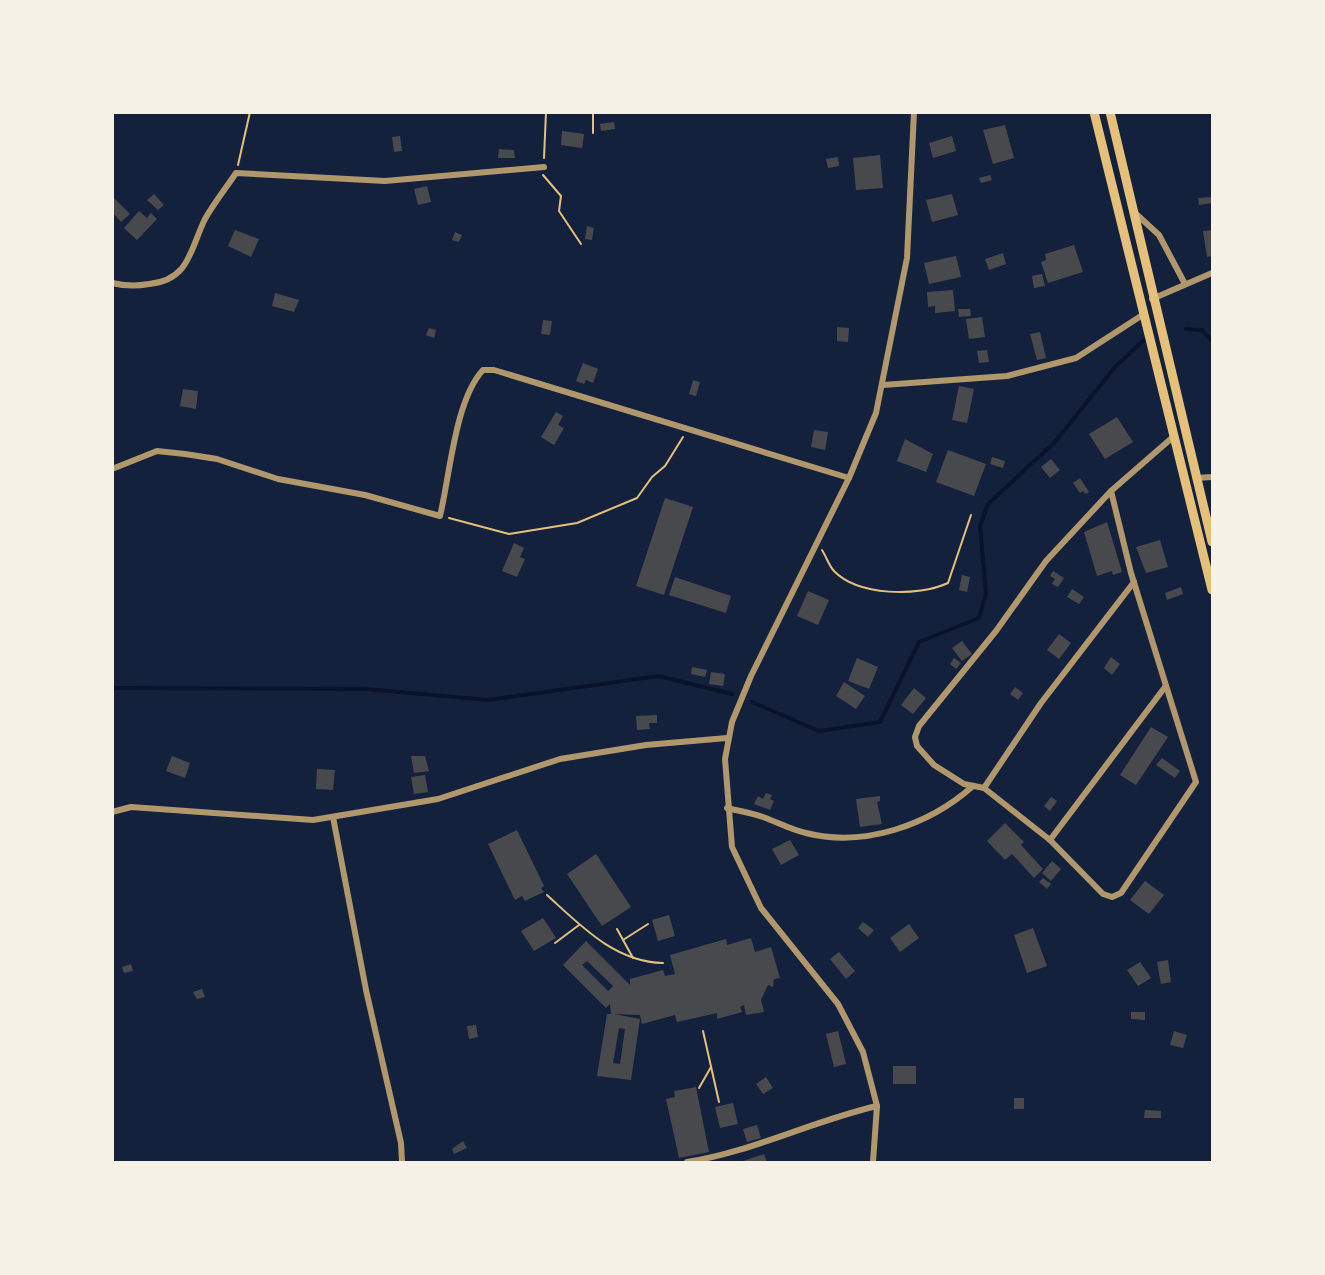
<svg xmlns="http://www.w3.org/2000/svg" width="1325" height="1275" font-family="Karla,sans-serif">
<style>
.lines{fill:none;stroke-linecap:round;stroke-linejoin:round}
.stream{stroke:#0b132b;stroke-width:4}
.building{fill:#48494c;fill-rule:evenodd}
.path{stroke:#e5c07b;stroke-width:2}
.minor{stroke:#b1986c;stroke-width:6}
.trunk{stroke:#e5c07b;stroke-width:9}
</style>
<rect width="100%" height="100%" fill="#14213d"/>
<g class="lines">
<g class="stream">
<path d="M1186,329L1202,330L1212,341"/>
<path d="M112,688L366,689L488,700L658,676L732,694"/>
<path d="M752,702L819,731L880,722L919,642L979,618L986,594L980,526L988,504L1055,442L1115,367L1144,340"/>
</g>
</g>
<g class="building">
<path d="M614,122L615,129L601,131L600,124Z"/>
<path d="M1005,125L1014,158L993,164L983,130Z"/>
<path d="M562,131L584,134L582,148L561,145Z"/>
<path d="M400,136L402,151L394,152L392,137Z"/>
<path d="M952,136L956,151L933,158L929,143Z"/>
<path d="M499,149L514,150L515,158H498Z"/>
<path d="M880,155L883,188L856,190L853,158Z"/>
<path d="M838,157L839,166L828,168L826,159Z"/>
<path d="M990,175L992,180L981,183L979,178Z"/>
<path d="M427,186L431,202L418,205L414,189Z"/>
<path d="M154,194L164,205L158,210L147,200Z"/>
<path d="M952,194L958,215L932,222L926,200Z"/>
<path d="M1212,197V203L1199,205L1198,198Z"/>
<path d="M114,198L130,214L121,222L112,212Z"/>
<path d="M139,211L147,218L151,213L157,219L137,240L124,228Z"/>
<path d="M587,226L594,228L592,240L585,239Z"/>
<path d="M235,230L259,239L251,257L228,246Z"/>
<path d="M1212,230V256L1207,257L1203,231Z"/>
<path d="M455,232L462,235L459,242L452,240Z"/>
<path d="M1074,245L1083,272L1048,283L1041,262L1046,260L1045,254Z"/>
<path d="M1003,253L1006,264L989,270L985,259Z"/>
<path d="M956,256L961,277L929,284L924,263Z"/>
<path d="M1042,274L1045,286L1034,288L1032,276Z"/>
<path d="M953,290L955,311L935,313V306L928,307L927,292Z"/>
<path d="M275,293L299,300L294,312L272,306Z"/>
<path d="M958,309H970L971,316L959,317Z"/>
<path d="M982,317L985,337L969,339L966,319Z"/>
<path d="M543,320L552,321L550,335L541,334Z"/>
<path d="M837,327L849,328L848,342L837,341Z"/>
<path d="M429,328L436,330L434,338L426,335Z"/>
<path d="M1040,332L1046,358L1037,360L1030,334Z"/>
<path d="M987,350L989,362L979,363L977,351Z"/>
<path d="M583,363L598,369L593,383L586,380L584,384L576,381Z"/>
<path d="M693,380L700,382L696,396L689,394Z"/>
<path d="M959,386L974,389L967,423L952,420Z"/>
<path d="M183,389L198,391L196,409L180,406Z"/>
<path d="M556,412L563,416L558,425L564,428L554,445L541,437Z"/>
<path d="M1117,417L1133,442L1105,459L1089,434Z"/>
<path d="M814,430L828,432L825,450L811,447Z"/>
<path d="M905,439L933,454L926,472L897,461Z"/>
<path d="M948,450L986,464L974,496L936,482Z"/>
<path d="M992,457L1005,461L1003,468L990,464Z"/>
<path d="M1051,459L1060,470L1050,478L1041,467Z"/>
<path d="M1080,478L1089,492L1085,494L1083,491L1080,493L1073,483Z"/>
<path d="M665,498L693,507L664,595L636,586Z"/>
<path d="M1107,522L1122,572L1113,575L1112,571L1097,576L1084,532Z"/>
<path d="M1160,540L1168,567L1146,573L1136,547Z"/>
<path d="M514,543L524,548L520,557L525,559L517,577L502,571Z"/>
<path d="M1053,571L1064,578L1058,587L1052,584L1055,579L1050,576Z"/>
<path d="M962,575L970,577L967,592L959,590Z"/>
<path d="M675,577L731,596L726,613L669,595Z"/>
<path d="M1181,587L1183,594L1167,600L1165,593Z"/>
<path d="M1072,589L1084,597L1079,604L1067,597Z"/>
<path d="M808,591L829,600L818,625L797,616Z"/>
<path d="M1059,634L1071,643L1059,659L1047,650Z"/>
<path d="M962,641L972,654L962,661L952,648Z"/>
<path d="M1111,657L1120,664L1112,675L1104,668Z"/>
<path d="M857,658L878,667L869,689L848,681Z"/>
<path d="M954,658L961,663L956,669L950,664Z"/>
<path d="M692,667L707,670L705,677L691,674Z"/>
<path d="M711,672L725,674L723,686L709,684Z"/>
<path d="M844,682L865,696L856,709L836,696Z"/>
<path d="M1015,687L1023,693L1018,700L1010,694Z"/>
<path d="M914,688L926,698L913,714L901,705Z"/>
<path d="M657,715V723H649L650,729L637,730L636,716Z"/>
<path d="M1151,727L1168,737L1136,785L1120,775Z"/>
<path d="M172,756L190,763L185,778L166,771Z"/>
<path d="M411,756H425L429,771L414,773Z"/>
<path d="M1162,758L1180,771L1175,778L1156,765Z"/>
<path d="M317,769L335,770L333,790L316,789Z"/>
<path d="M425,775L428,792L414,794L411,777Z"/>
<path d="M766,793L772,795L770,799L774,801L770,810L754,804L758,796L763,799Z"/>
<path d="M880,796V801L877,802L882,824L860,827L856,799Z"/>
<path d="M1051,797L1057,801L1050,811L1044,806Z"/>
<path d="M1005,823L1024,842L1021,845L1043,869L1034,878L1012,854L1005,860L987,841Z"/>
<path d="M517,830L544,886L541,888L544,892L525,901L522,896L515,900L488,844Z"/>
<path d="M790,840L799,855L781,865L772,849Z"/>
<path d="M596,854L631,907L602,926L567,874Z"/>
<path d="M1052,861L1061,869L1051,881L1042,873Z"/>
<path d="M1043,878L1051,884L1047,889L1039,882Z"/>
<path d="M1145,881L1164,895L1149,914L1130,900Z"/>
<path d="M669,915L675,936L658,941L652,920Z"/>
<path d="M543,918L556,938L534,951L521,931Z"/>
<path d="M863,922L874,930L868,937L858,928Z"/>
<path d="M909,924L919,938L900,952L890,938Z"/>
<path d="M1033,928L1047,966L1027,973L1014,935Z"/>
<path d="M751,938L755,952L771,947L780,978L774,979L773,987L768,985L761,1000L764,1012L746,1015L744,1005L740,1007L742,1012L717,1019V1013L677,1022L675,1015L642,1024L640,1015L614,1014L640,1019L631,1080L597,1076L607,1014H611L610,1004L606,1008L563,965L586,941L630,985V979L663,970L665,976L675,974L670,955L726,939L727,945ZM587,961L613,986L608,991L582,965ZM619,1028L625,1029L620,1064L613,1063Z"/>
<path d="M839,952L855,971L846,979L830,959Z"/>
<path d="M1168,960L1171,982L1161,984L1157,962Z"/>
<path d="M1140,962L1151,978L1138,986L1127,970Z"/>
<path d="M131,964L133,971L124,973L122,967Z"/>
<path d="M202,989L205,997L197,999L193,992Z"/>
<path d="M1131,1012H1145V1020L1131,1019Z"/>
<path d="M476,1025L478,1037L469,1039L467,1026Z"/>
<path d="M838,1031L846,1064L834,1067L826,1034Z"/>
<path d="M1174,1031L1187,1035L1183,1048L1170,1045Z"/>
<rect x="893" y="1066" width="23" height="18"/>
<path d="M766,1077L773,1088L763,1094L756,1084Z"/>
<path d="M696,1087L709,1152L679,1158L666,1099L675,1097L674,1091Z"/>
<rect x="1014" y="1098" width="10" height="11"/>
<path d="M733,1103L738,1124L720,1128L715,1107Z"/>
<path d="M1145,1110L1161,1111V1118H1144Z"/>
<path d="M757,1125L761,1138L747,1142L743,1129Z"/>
<path d="M463,1141L467,1148L454,1154L452,1149Z"/>
<path d="M764,1154L767,1162H740Z"/>
</g>
<g class="lines">
<g class="path">
<path d="M593,112V133"/>
<path d="M544,158L546,112"/>
<path d="M238,165L250,112"/>
<path d="M543,175L561,196L559,211L581,244"/>
<path d="M449,518L509,534L577,523L637,498L652,477L665,466L683,437"/>
<path d="M822,550C826,556 829,566 834,571C858,596 918,597 948,583L971,515"/>
<path d="M547,895C581,926 615,962 663,963"/>
<path d="M617,929L633,958"/>
<path d="M623,940L648,924"/>
<path d="M555,943L579,925"/>
<path d="M703,1031L719,1102"/>
<path d="M699,1088L711,1067"/>
</g>
<g class="minor">
<path d="M1134,212L1159,235L1185,284"/>
<path d="M112,283C124,286 138,286 149,284C190,280 190,249 205,219C214,203 226,188 236,173L385,181L544,167"/>
<path d="M1152,299L1212,273"/>
<path d="M883,385L1007,376L1076,358L1144,314"/>
<path d="M112,469L157,451L185,454L217,459L278,479L365,495L440,516C450,475 455,400 483,370H494L849,478"/>
<path d="M1196,478L1212,477"/>
<path d="M1111,491L1131,573L1196,782L1121,893L1112,897L1103,894L1050,840L984,788L964,784L934,765L917,746L915,737L919,726L996,631L1046,561L1111,491L1173,437"/>
<path d="M984,788L1041,703L1134,582"/>
<path d="M727,808C739,811 752,813 763,817C777,822 791,830 806,833C864,848 929,825 973,786"/>
<path d="M112,812L131,807L313,820L438,799L560,759L646,745L727,738"/>
<path d="M333,817L366,990L401,1143L402,1162"/>
<path d="M1050,840L1165,687"/>
<path d="M687,1162C752,1152 812,1121 877,1106"/>
<path d="M873,1162L877,1106L863,1052L838,1004L761,908L732,847L725,759L732,722L751,676L849,478L876,413L907,258L914,112"/>
</g>
<g class="trunk">
<path d="M1094,112L1212,590"/>
<path d="M1110,112L1212,542"/>
</g>
</g>
<rect width="1325" height="1275" fill="none" stroke="#f6f1e7" stroke-width="228"/>
</svg>
